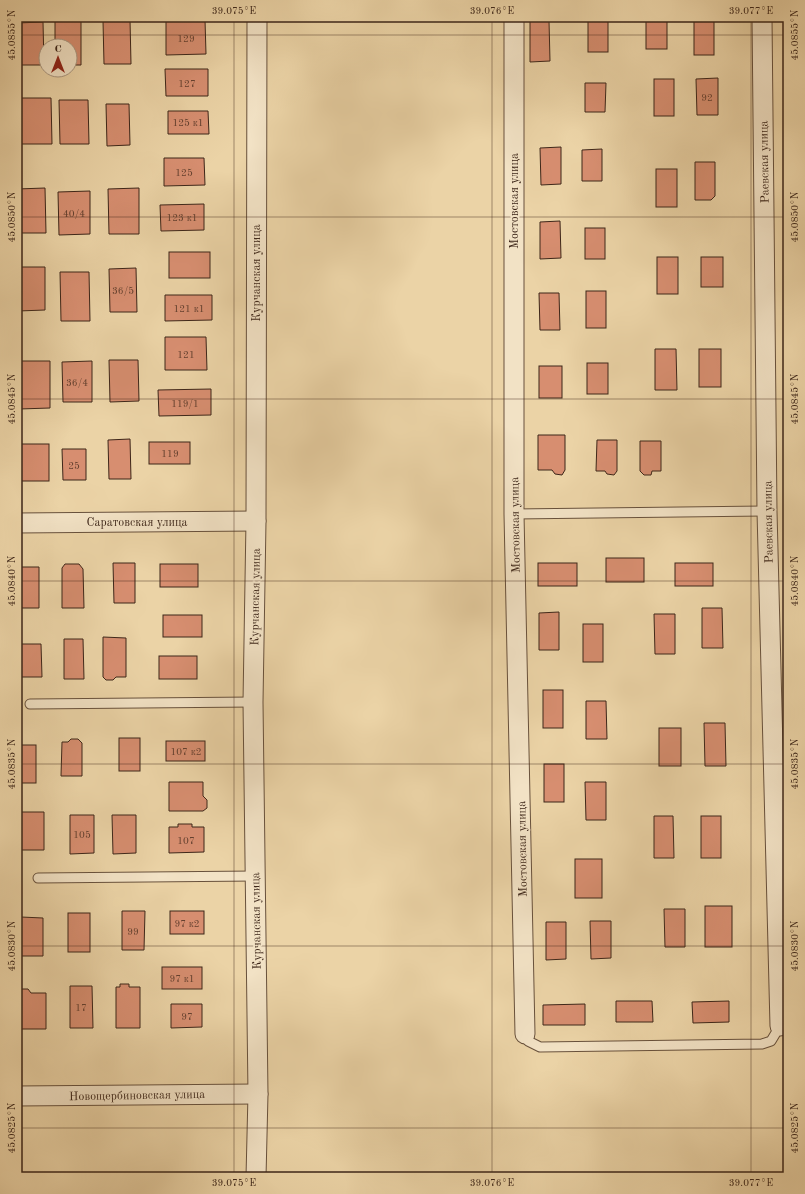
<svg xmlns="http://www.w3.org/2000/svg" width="805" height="1194" font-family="'Old Standard TT',serif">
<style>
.building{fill:#d78e70;stroke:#3d2619}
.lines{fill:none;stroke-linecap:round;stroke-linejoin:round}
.service-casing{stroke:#68513c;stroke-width:11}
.minor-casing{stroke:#68513c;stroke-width:21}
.service{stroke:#f2e2c5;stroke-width:9}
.minor{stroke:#f2e2c5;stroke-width:19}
.ticks{fill:none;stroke:#3d2619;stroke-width:1;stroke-opacity:0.45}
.labels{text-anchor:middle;stroke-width:3.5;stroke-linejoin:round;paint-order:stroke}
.number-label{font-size:10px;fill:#64402f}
.street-label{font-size:12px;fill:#3d2619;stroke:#f2e2c5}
.neatline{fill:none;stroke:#3d2619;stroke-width:1.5}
.ticks-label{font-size:10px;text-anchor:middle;fill:#3d2619}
</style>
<rect width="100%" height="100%" fill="#ebd3a6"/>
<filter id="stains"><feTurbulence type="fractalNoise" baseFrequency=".005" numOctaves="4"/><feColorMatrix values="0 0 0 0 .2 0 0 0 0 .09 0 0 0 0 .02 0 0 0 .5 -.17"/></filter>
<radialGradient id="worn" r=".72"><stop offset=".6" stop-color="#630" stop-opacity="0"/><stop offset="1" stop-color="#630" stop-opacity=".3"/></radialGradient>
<g class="building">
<rect x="588" y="17" width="20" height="35"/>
<rect x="646" y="17" width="21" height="32"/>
<rect x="694" y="17" width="20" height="38"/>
<path d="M81,20V65H70V46H55V21Z"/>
<path d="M130,20L131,64H104L103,21Z"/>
<path d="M205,20L206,54L166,55V21Z"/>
<path d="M530,21H549L550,61L530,62Z"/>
<path d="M43,22L44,65H17V23Z"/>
<path d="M165,69H208V96H166Z"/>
<path d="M718,78V115H697L696,79Z"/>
<rect x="654" y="79" width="20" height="37"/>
<path d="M585,83H606L605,112H585Z"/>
<path d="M20,98H51L52,144H21Z"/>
<path d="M59,100H88L89,144H60Z"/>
<path d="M106,104H129L130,145L107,146Z"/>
<path d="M168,111H208L209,134H168Z"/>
<path d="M561,147V184L541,185L540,148Z"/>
<path d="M602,149V181H582V150Z"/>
<path d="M164,158H204L205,185L164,186Z"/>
<path d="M695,162H715V196L711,200H695Z"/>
<rect x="656" y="169" width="21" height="38"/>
<path d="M45,188L46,233H17V189Z"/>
<path d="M139,188V234H109L108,189Z"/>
<path d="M90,191V234L59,235L58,192Z"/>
<path d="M204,204V230L161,231L160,205Z"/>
<path d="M560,221L561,258L540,259V222Z"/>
<rect x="585" y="228" width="20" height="31"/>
<rect x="169" y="252" width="41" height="26"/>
<rect x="657" y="257" width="21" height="37"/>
<rect x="701" y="257" width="22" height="30"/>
<path d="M17,267H45V310L18,311Z"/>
<path d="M136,268L137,312H110L109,269Z"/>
<path d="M60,272H89L90,321H61Z"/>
<rect x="586" y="291" width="20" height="37"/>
<path d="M539,293H559L560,330H540Z"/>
<path d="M165,295H212V320L165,321Z"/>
<path d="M165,337H206L207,370H165Z"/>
<path d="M655,349H676L677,390H655Z"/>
<rect x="699" y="349" width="22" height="38"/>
<path d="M109,360H138L139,401L110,402Z"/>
<path d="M19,361H50V408L19,409Z"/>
<path d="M92,361V402H63L62,362Z"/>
<rect x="587" y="363" width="21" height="31"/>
<rect x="539" y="366" width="23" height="32"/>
<path d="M211,389V415L159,416L158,390Z"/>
<path d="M538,435H565V470L562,475L555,474L552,470H538Z"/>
<path d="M130,439L131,479H109L108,440Z"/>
<path d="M597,440H617V471L614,475L607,474L605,471H596Z"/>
<path d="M640,441H661V471H652L651,475H644L640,471Z"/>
<rect x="149" y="442" width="41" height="22"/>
<rect x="20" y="444" width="29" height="37"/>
<path d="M62,449H86V480H63Z"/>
<rect x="606" y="558" width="38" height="24"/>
<path d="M113,563H135V603H114Z"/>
<rect x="538" y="563" width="39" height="23"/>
<rect x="675" y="563" width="38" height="23"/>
<path d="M65,564H79L83,569L84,608H62V568Z"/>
<rect x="160" y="564" width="38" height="23"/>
<path d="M17,567H39V608H18Z"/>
<path d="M702,608H722L723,648H702Z"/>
<path d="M559,612V650H539V613Z"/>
<path d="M654,614H675V654H655Z"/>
<rect x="163" y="615" width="39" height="22"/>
<rect x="583" y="624" width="20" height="38"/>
<path d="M103,637L126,638V677H116L113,680H106L103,677Z"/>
<path d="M64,639H83L84,679H64Z"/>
<path d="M21,644H41L42,677H19Z"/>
<rect x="159" y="656" width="38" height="23"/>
<rect x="543" y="690" width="20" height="38"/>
<path d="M586,701H606L607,739H586Z"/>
<path d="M704,723H725L726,766H705Z"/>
<rect x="659" y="728" width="22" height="38"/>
<rect x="119" y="738" width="21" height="33"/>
<path d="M71,739H78L82,743V776H61L62,742H68Z"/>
<rect x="166" y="741" width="39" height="20"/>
<rect x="17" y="745" width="19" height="38"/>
<rect x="544" y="764" width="20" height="38"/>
<path d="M169,782H203V796L207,800V808L203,811H169Z"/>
<path d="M585,782H606V820H586Z"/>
<path d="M20,812H44V850H21Z"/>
<path d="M70,815H94V853L70,854Z"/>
<path d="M112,815H136V853L113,854Z"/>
<path d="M654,816H673L674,858H654Z"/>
<rect x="701" y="816" width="20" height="42"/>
<path d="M178,824H192V827H204V852L169,853V827H178Z"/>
<rect x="575" y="859" width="27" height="39"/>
<rect x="705" y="906" width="27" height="41"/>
<path d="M664,909H685V947H665Z"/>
<path d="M122,911H145L144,950H122Z"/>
<rect x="170" y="911" width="34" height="23"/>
<rect x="68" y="913" width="22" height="39"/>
<path d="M21,917L43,918V956H21Z"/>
<path d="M590,921H611V958L591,959Z"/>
<path d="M546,922H566V959L546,960Z"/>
<rect x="162" y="967" width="40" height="22"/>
<path d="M120,984H129V987H140V1028H116V987H120Z"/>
<path d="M70,986H92L93,1028H70Z"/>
<path d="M20,989H28L31,993H46V1029H17V993Z"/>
<path d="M616,1001H652L653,1022H616Z"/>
<path d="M729,1001V1022L693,1023L692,1002Z"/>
<path d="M171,1004H202V1027L171,1028Z"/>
<path d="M585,1004V1025H543V1005Z"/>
</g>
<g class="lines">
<defs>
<g id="service">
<path d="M514,514L767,511"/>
<path d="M30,704L253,702"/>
<path d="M38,878L255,876"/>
<path d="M525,1034L528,1041L540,1047L762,1044L771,1041L780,1026"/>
</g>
<g id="minor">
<path d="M514,17V514L525,1034"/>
<path d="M762,17L767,511L780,1026"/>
<path d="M17,523L256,521"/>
<path d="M17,1096L258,1094"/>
<path d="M256,1177L258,1094L253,702L256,521L257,17"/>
</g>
</defs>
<use href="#service" class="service-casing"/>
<use href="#minor" class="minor-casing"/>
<use href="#service" class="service"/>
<use href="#minor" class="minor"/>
</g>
<path class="ticks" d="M234,17V1177M492,17V1177M751,17V1177M17,35H788M17,217H788M17,399H788M17,581H788M17,764H788M17,946H788M17,1128H788"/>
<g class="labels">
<g class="number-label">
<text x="186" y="42">129</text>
<text x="187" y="87">127</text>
<text x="707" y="101">92</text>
<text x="188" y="126">125 к1</text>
<text x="184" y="176">125</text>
<text x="74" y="217">40/4</text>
<text x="182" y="221">123 к1</text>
<text x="123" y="294">36/5</text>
<text x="189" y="312">121 к1</text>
<text x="186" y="358">121</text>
<text x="77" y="386">36/4</text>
<text x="185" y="407">119/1</text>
<text x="170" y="457">119</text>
<text x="74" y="469">25</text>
<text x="186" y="755">107 к2</text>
<text x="82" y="838">105</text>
<text x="186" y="844">107</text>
<text x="187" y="927">97 к2</text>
<text x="133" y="935">99</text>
<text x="182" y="982">97 к1</text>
<text x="81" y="1011">17</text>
<text x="187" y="1020">97</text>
</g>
<g class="street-label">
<text transform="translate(764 162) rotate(-91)" y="4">Раевская улица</text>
<text transform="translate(514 201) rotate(-90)" y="4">Мостовская улица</text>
<text transform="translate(256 273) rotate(-90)" y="4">Курчанская улица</text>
<text x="137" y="526">Саратовская улица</text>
<text transform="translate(768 522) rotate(-91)" y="4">Раевская улица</text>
<text transform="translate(515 525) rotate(-91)" y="4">Мостовская улица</text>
<text transform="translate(255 597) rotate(-89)" y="4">Курчанская улица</text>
<text transform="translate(522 849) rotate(-91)" y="4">Мостовская улица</text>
<text transform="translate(256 921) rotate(-91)" y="4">Курчанская улица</text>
<text transform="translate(137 1095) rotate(-1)" y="4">Новощербиновская улица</text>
</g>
</g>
<rect width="805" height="1194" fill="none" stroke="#ebd3a6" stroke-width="44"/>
<g transform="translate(58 58)"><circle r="19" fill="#f2e2c5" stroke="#aa9780"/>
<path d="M0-3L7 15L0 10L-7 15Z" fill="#8f2418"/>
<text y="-6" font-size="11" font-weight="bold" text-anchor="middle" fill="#3d2619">С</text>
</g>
<rect x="22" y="22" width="761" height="1150" class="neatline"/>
<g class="ticks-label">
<text x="234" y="14">39.075°E</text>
<text x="492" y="14">39.076°E</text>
<text x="751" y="14">39.077°E</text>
<text transform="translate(11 35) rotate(-90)" y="4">45.0855°N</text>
<text transform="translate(794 35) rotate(-90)" y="4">45.0855°N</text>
<text transform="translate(11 217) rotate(-90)" y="4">45.0850°N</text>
<text transform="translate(794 217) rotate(-90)" y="4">45.0850°N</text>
<text transform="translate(11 399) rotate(-90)" y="4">45.0845°N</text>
<text transform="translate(794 399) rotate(-90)" y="4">45.0845°N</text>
<text transform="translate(11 581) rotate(-90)" y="4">45.0840°N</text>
<text transform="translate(794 581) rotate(-90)" y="4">45.0840°N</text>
<text transform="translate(11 764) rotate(-90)" y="4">45.0835°N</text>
<text transform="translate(794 764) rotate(-90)" y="4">45.0835°N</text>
<text transform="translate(11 946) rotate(-90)" y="4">45.0830°N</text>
<text transform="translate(794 946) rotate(-90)" y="4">45.0830°N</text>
<text transform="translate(11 1128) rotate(-90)" y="4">45.0825°N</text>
<text transform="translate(794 1128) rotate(-90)" y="4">45.0825°N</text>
<text x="234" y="1186">39.075°E</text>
<text x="492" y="1186">39.076°E</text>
<text x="751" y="1186">39.077°E</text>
</g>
<rect width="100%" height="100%" filter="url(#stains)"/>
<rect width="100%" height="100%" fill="url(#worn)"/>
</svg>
